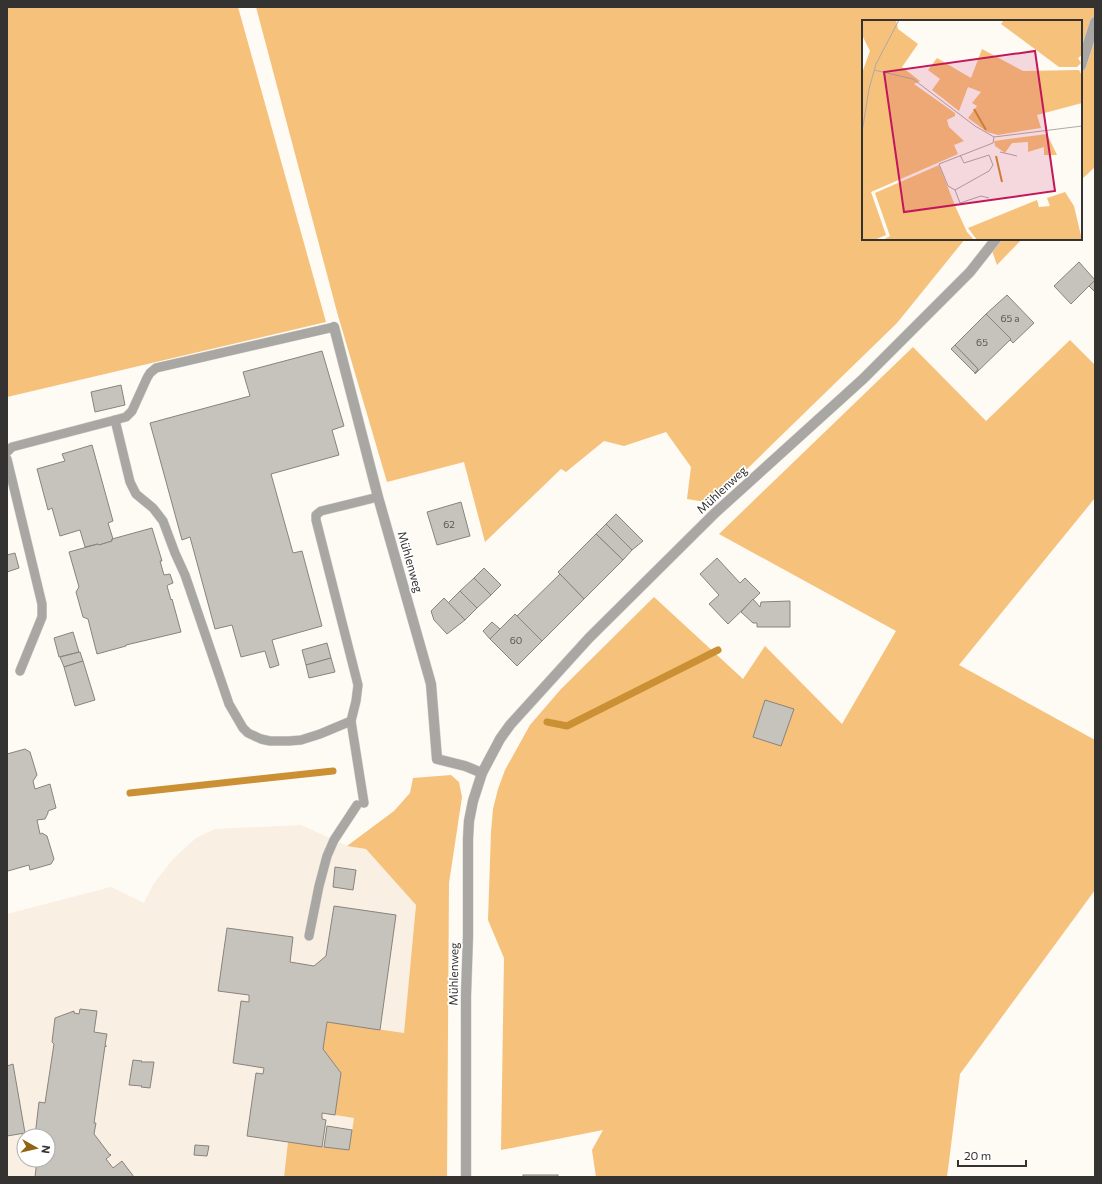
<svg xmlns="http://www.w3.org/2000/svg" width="1102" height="1184" font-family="Commissioner,sans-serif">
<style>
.built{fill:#f9efe3;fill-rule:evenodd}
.green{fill:#f5c17b}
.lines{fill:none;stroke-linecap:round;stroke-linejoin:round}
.stream{stroke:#cc9034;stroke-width:7}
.building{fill:#c6c2bc;stroke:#88837e}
.lane-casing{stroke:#dad6d1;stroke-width:10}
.street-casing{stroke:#dad6d1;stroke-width:11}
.lane{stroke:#a9a7a4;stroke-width:9}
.street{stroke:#a9a7a4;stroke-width:10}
.labels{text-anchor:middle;stroke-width:3.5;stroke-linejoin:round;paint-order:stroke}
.number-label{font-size:10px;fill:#595754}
.street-label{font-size:12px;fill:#353331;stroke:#fff}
.inset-river{fill:none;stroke:#cc9034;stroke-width:2}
.inset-road{fill:none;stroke:#aeaaa6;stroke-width:1}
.view{fill:#c2185b;fill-opacity:0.15;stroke:#c2185b;stroke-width:2}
.inset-edge{fill:none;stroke:#353331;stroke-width:2}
</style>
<rect width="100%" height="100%" fill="#fefaf4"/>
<path class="built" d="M301,825L347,846L366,849L416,905L404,1034L327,1023L323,1049L341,1073L335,1115L354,1118L349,1150L289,1142L284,1177H7V914L111,887L144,903L154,883L174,858L196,838L215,829ZM24,1136H48V1160H24Z"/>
<g class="green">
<path d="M7,7H238L326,322L7,397Z"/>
<path d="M256,7H1095V167L1081,180V21H863V239H965L897,323L712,503L687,499L691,467L666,432L624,446L604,441L566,472L561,469L485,542L464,462L387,482L337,312Z"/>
<path d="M988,239H1022L997,265Z"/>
<path d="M1070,340L1095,365V498L959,665L1095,740V890L960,1074L947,1177H596L592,1150L603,1130L501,1150L504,958L488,920L491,832L493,809L498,789L505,770L530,725L561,689L654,597L743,679L765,646L842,724L896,631L719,534L913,347L986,421Z"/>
<path d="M451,775L459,782L462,797L449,883L447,1177H284L288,1142L349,1150L354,1118L335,1115L341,1073L323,1049L327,1022L404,1033L416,905L366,849L347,846L394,811L410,793L413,778Z"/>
</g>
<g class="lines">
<g class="stream">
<path d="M547,722L567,726L718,650"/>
<path d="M130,793L333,771"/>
</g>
</g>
<g class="building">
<path d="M1079,262L1095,280L1071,304L1054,286Z"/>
<path d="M1095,280V292L1089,286Z"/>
<path d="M1007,295L1034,323L1013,343L1010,340L1011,339L986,314Z"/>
<path d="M986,314L1011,339L975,374V373L978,369L955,345Z"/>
<path d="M955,345L978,369L975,373L951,349Z"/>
<path d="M322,351L344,426L332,430L339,455L271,474L293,553L302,551L322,626L272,640L279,665L270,668L265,651L241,657L232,625L215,629L190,537L182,540L150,423L250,396L243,372Z"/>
<path d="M121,385L125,405L95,412L91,392Z"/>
<path d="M92,445L113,521L108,523L113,539H112V541L99,545L98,544L85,547L80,530L60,536L52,508L48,510L37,469L65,461L62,454Z"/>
<path d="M461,502L470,536L437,545L427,512Z"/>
<path d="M616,514L643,541L632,550L606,524Z"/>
<path d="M606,524L632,550L623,560L596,534Z"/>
<path d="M152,528L162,561H160L164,575L170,574L173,583L168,585L167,586L171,600L172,599L181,632L126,645V646L97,654L88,619L83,617L76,592L79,587L69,552L98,544L99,545L112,541V539Z"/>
<path d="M596,534L623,560L584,599L558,572Z"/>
<path d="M15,553L19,568L7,572V555Z"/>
<path d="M717,558L740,583L745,578L760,593L728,624L709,604L719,595L700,574Z"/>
<path d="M484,568L501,585L491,595L474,578Z"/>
<path d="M560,574L584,599L542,641L517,616Z"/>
<path d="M474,578L491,595L477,608L460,591Z"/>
<path d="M460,591L477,608L465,620L448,603Z"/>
<path d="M444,598L465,620L447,634L434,620L431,611Z"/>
<path d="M753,599L760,607L761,602L790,601V627H757V623H753L741,612Z"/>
<path d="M515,614L542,641L517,666L490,639Z"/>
<path d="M492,622L500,629L490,639L483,631Z"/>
<path d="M73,632L79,652L59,657L54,638Z"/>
<path d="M327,643L331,658L306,665L302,650Z"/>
<path d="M80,652L83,661L64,667L60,657Z"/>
<path d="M331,658L335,672L309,678L306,665Z"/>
<path d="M83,661L95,700L75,706L64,667Z"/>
<path d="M765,700L794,709L781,746L753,737Z"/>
<path d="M25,749L30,752L37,775L33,781L35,789L50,784L56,808L48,811V813L45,819L37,820L40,834L42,833L47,836L54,859L51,864L30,870L29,865L8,871L7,870V754Z"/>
<path d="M335,867L356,870L353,890L333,887Z"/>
<path d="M334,906L396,915L380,1030L327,1022L323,1049L341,1073L335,1115L322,1113V1119L326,1120L322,1147L247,1136L256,1073L263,1074L264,1068L233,1063L241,1001L249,1002V995L218,991L227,928L293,937L290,962L314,966L326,956Z"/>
<path d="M80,1009L97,1011L94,1032L107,1034L105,1045H106V1047L105,1046L94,1123H96L94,1134L110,1155V1154L111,1155L106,1159L113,1168L122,1161L134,1177H35L37,1160H48V1136H35L39,1102L45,1103L54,1044L52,1042L55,1018L74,1011V1013L79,1014Z"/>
<path d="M133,1060L142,1061L141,1062H154L150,1088L141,1087L142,1086L129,1085Z"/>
<path d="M13,1064L25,1133L7,1136V1066Z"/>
<path d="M327,1126L352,1130L349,1150L324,1147Z"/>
<path d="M195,1145L209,1146L207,1156L194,1155Z"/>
<rect x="523" y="1175" width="35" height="2"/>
</g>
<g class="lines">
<defs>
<g id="lane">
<path d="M115,420L126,417L132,411L147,378L150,373L156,368L334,327"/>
<path d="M7,452L12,447L115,420L130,482L136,494L153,508L163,521L175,553L185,575L229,704L243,728L248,733L261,739L270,741H289L301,740L320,734L351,721L356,701L358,685L316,520V515L321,511L378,497"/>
<path d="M7,459L42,604V617L20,671"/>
<path d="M351,721L364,803"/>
<path d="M309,936L319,886L327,856L334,840L357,805"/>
</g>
<g id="street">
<path d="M1081,66L1095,22"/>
<path d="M334,327L378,497L431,684L437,759L465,766L482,773"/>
<path d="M466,1177V995L468,936V839L469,821L473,801L482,773L500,739L510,725L589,638L715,513L863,379L970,272L996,239"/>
</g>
</defs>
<use href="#lane" class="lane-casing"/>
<use href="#street" class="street-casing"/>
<use href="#lane" class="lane"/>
<use href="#street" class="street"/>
</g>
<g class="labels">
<g class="number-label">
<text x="1010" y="322">65 a</text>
<text x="982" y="346">65</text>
<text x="449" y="528">62</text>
<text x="516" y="644">60</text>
</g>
<g class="street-label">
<text transform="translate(722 490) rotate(-43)" y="4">Mühlenweg</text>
<text transform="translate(410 562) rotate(74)" y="4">Mühlenweg</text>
<text transform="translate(454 974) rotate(-89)" y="4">Mühlenweg</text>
</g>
</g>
<g transform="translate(862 20)">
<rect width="220" height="220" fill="#fefaf4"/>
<path d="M0,0H34L36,9L56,24L40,47L58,61L52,64L93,93V96L85,100L87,107L102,121L92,125L96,134L9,172L24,215L12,220H0V53L8,31L0,15ZM142,0H220V35L216,38L219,43L215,47H197L139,4ZM120,29L161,51L217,50L220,56V83L175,95L179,108L136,115L125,112L106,98L115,86L110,83L119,72L106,67L97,91L70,70L78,59L66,50L75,38L109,58ZM185,114L195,135H182V127L166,132V122L150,123L143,133L133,126L132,121ZM77,145L94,188L105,212L112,220H21L28,216L13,173ZM203,172L212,186L220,220H115L106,208L175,180L177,187L188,186L185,178Z" fill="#f5c17b"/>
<path class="inset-river" d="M112,89L124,110M134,136L140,162"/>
<path class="inset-road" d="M12,50L51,59L113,106L132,117L220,106M0,112L7,69L14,44L37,0M138,132L155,136M98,135L102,143L127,135L131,145L127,151L93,170L98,183L119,176L127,178M93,170L86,166L77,144L131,123L132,117"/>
<path class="view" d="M173,31L193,171L42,192L22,52Z"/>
<rect width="220" height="220" class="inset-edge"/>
</g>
<rect width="1102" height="1184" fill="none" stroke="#353331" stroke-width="16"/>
<g transform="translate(36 1148) rotate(98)"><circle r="19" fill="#ffffff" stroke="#aeadad"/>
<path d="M0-3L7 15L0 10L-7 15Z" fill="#926311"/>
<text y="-6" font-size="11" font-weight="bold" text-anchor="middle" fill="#353331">N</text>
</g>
<path d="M958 1160v6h68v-6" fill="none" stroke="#353331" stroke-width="2"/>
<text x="964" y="1160" font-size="12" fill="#353331" stroke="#ffffff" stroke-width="3" paint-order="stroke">20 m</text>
</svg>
